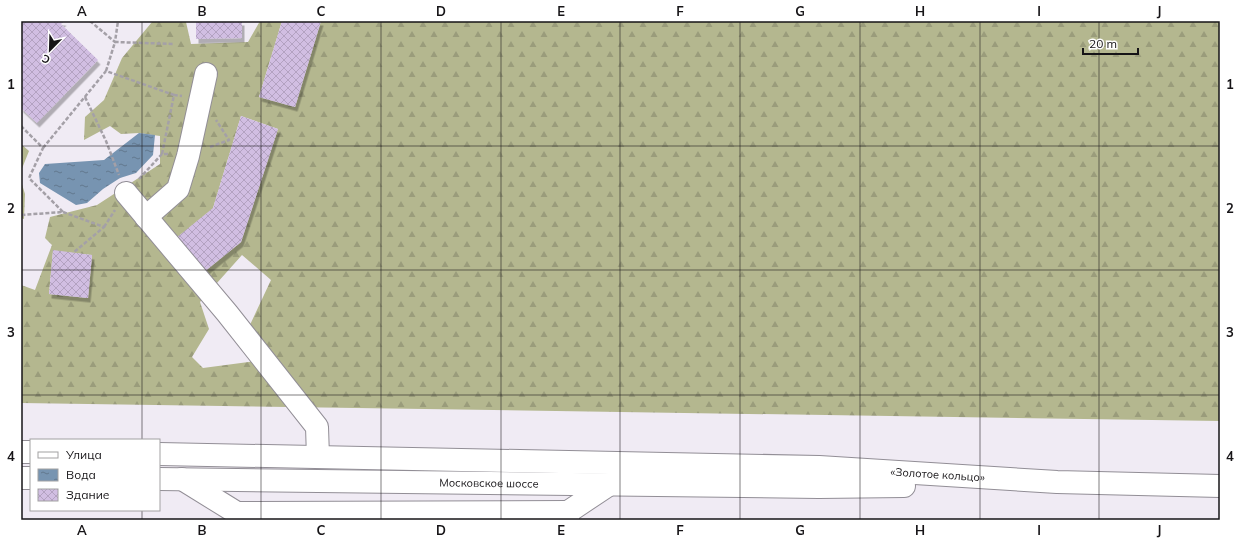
<svg xmlns="http://www.w3.org/2000/svg" width="1241" height="541" font-family="Mulish,sans-serif">
<style>
.forest{fill:url(#forest-firs);fill-rule:evenodd}
.water{fill:url(#water-ripples)}
.building{fill:url(#building-cross-hatch);filter:url(#shadow)}
.lines{fill:none;stroke-linecap:round;stroke-linejoin:round}
.minor-casing{stroke:#928e96;stroke-width:24}
.highway-casing{stroke:#928e96;stroke-width:24}
.path{stroke:#a4a0a7;stroke-width:2.5;stroke-dasharray:4 2;stroke-linecap:butt}
.minor{stroke:#fff;stroke-width:22}
.highway{stroke:#fff;stroke-width:22}
.grid{fill:none;stroke:#161417;stroke-width:1;stroke-opacity:0.55}
.labels{text-anchor:middle;stroke-width:4;stroke-linejoin:round;paint-order:stroke}
.street-label{font-size:11px;fill:#161417;stroke:#fff}
.neatline{fill:none;stroke:#161417;stroke-width:1.5}
.grid-label{font-size:13px;text-anchor:middle;font-weight:bold;fill:#161417}
</style>
<defs>
<pattern id="forest-firs" width="22" height="20" patternUnits="userSpaceOnUse"><rect width="22" height="20" fill="#b4b78f"/><path d="M5 1l3.5 6h-7zM16 11l3.5 6h-7z" fill="#9a9c7b"/></pattern>
<pattern id="water-ripples" width="26" height="14" patternUnits="userSpaceOnUse"><rect width="26" height="14" fill="#7794b1"/><path d="M2 4q2-2 4 0t4 0M15 11q2-2 4 0t4 0" fill="none" stroke="#61788f"/></pattern>
<pattern id="building-cross-hatch" width="8" height="8" patternUnits="userSpaceOnUse"><rect width="8" height="8" fill="#d1bee2"/><path d="M0 0l8 8M0 8l8-8" fill="none" stroke="#b3a2c1"/></pattern>
<filter id="shadow"><feDropShadow dx="2.5" dy="4.5" stdDeviation="0" flood-color="#0004"/></filter>
</defs>
<rect width="100%" height="100%" fill="#f0ebf4"/>
<g class="forest">
<path d="M260,21H282L259,97L295,107L321,21H1220V421L21,403V285L35,290L52,245L45,238L50,217L97,205L160,164V136L139,133L121,134L110,126L84,140L85,117L104,100L122,58L152,22H186L191,44L248,42ZM241,116L278,129L241,242L204,272L213,208ZM53,251L92,255L88,298L49,294ZM242,255L271,280L249,327L263,360L203,368L192,357L209,329L200,302Z"/>
<path d="M21,144L29,151L21,171Z"/>
<path d="M21,181L25,194L24,219L21,218Z"/>
</g>
<path class="water" d="M139,133L155,135L153,155L136,173L120,178L103,189L87,203L76,205L40,183L39,173L45,164L104,160Z"/>
<g class="building">
<path d="M21,21H64L61,24L98,60L37,123L21,108Z"/>
<path d="M196,21H242V38L196,39Z"/>
<path d="M282,21H321L295,107L259,97Z"/>
<path d="M241,116L278,129L241,242L204,272L176,238L213,208Z"/>
<path d="M53,250L92,255L88,298L49,294Z"/>
</g>
<g class="lines">
<defs>
<g id="minor">
<path d="M126,193L227,313L317,427L318,457"/>
<path d="M146,217L178,189L188,156L206,74"/>
<path d="M182,479L237,513L568,512"/>
<path d="M568,520V512L610,484"/>
</g>
<g id="highway">
<path d="M21,452H31"/>
<path id="s1" d="M159,454L819,467L1057,482L1220,486"/>
<path d="M21,478H31"/>
<path id="s2" d="M159,479L819,487L904,486"/>
</g>
</defs>
<use href="#minor" class="minor-casing"/>
<use href="#highway" class="highway-casing"/>
<g class="path">
<path d="M90,21L115,42L118,21"/>
<path d="M106,71L115,42L174,44"/>
<path d="M85,97L106,141L119,175"/>
<path d="M21,126L43,148L29,178L63,212L21,215"/>
<path d="M210,147L229,140L216,120"/>
<path d="M43,148L106,71L174,95"/>
<path d="M162,154L174,95L182,96"/>
<path d="M139,179L162,154H169"/>
<path d="M63,212L104,227L73,253"/>
<path d="M104,227L115,210"/>
</g>
<use href="#minor" class="minor"/>
<use href="#highway" class="highway"/>
</g>
<path class="grid" d="M142,21V440M261,21V520M381,21V520M501,21V520M620,21V520M740,21V520M860,21V520M980,21V520M1099,21V520M21,146H1220M21,270H1220M21,395H1220M142,510V520"/>
<g class="labels">
<g class="street-label">
<text dy="4" stroke="none"><textPath href="#s1" startOffset="779">«Золотое кольцо»</textPath></text>
<text dy="4" stroke="none"><textPath href="#s2" startOffset="330">Московское шоссе</textPath></text>
</g>
</g>
<rect width="1241" height="541" fill="none" stroke="#ffffff" stroke-width="44"/>
<rect x="30" y="439" width="130" height="72" fill="#ffffff" stroke="#a2a1a2"/>
<rect x="38" y="452" width="20" height="6" fill="#ffffff" stroke="#a2a1a2"/>
<text x="66" y="459" font-size="12" fill="#161417">Улица</text>
<rect x="38" y="469" width="20" height="12" fill="url(#water-ripples)" stroke="#a2a1a2"/>
<text x="66" y="479" font-size="12" fill="#161417">Вода</text>
<rect x="38" y="489" width="20" height="12" fill="url(#building-cross-hatch)" stroke="#a2a1a2"/>
<text x="66" y="499" font-size="12" fill="#161417">Здание</text>
<g transform="translate(50 50) rotate(203)" stroke="#ffffff" stroke-width="3" paint-order="stroke">
<path d="M0-3L7 15L0 10L-7 15Z" fill="#161417"/>
<text y="-6" font-size="11" font-weight="bold" text-anchor="middle" fill="#161417">С</text>
</g>
<path d="M1083 48v6h55v-6" fill="none" stroke="#161417" stroke-width="2"/>
<text x="1089" y="48" font-size="12" fill="#161417" stroke="#ffffff" stroke-width="3" paint-order="stroke">20 m</text>
<rect x="22" y="22" width="1197" height="497" class="neatline"/>
<g class="grid-label">
<text x="82" y="16">A</text>
<text x="202" y="16">B</text>
<text x="321" y="16">C</text>
<text x="441" y="16">D</text>
<text x="561" y="16">E</text>
<text x="680" y="16">F</text>
<text x="800" y="16">G</text>
<text x="920" y="16">H</text>
<text x="1039" y="16">I</text>
<text x="1159" y="16">J</text>
<text x="11" y="89">1</text>
<text x="1230" y="89">1</text>
<text x="11" y="213">2</text>
<text x="1230" y="213">2</text>
<text x="11" y="337">3</text>
<text x="1230" y="337">3</text>
<text x="11" y="461">4</text>
<text x="1230" y="461">4</text>
<text x="82" y="535">A</text>
<text x="202" y="535">B</text>
<text x="321" y="535">C</text>
<text x="441" y="535">D</text>
<text x="561" y="535">E</text>
<text x="680" y="535">F</text>
<text x="800" y="535">G</text>
<text x="920" y="535">H</text>
<text x="1039" y="535">I</text>
<text x="1159" y="535">J</text>
</g>
</svg>
